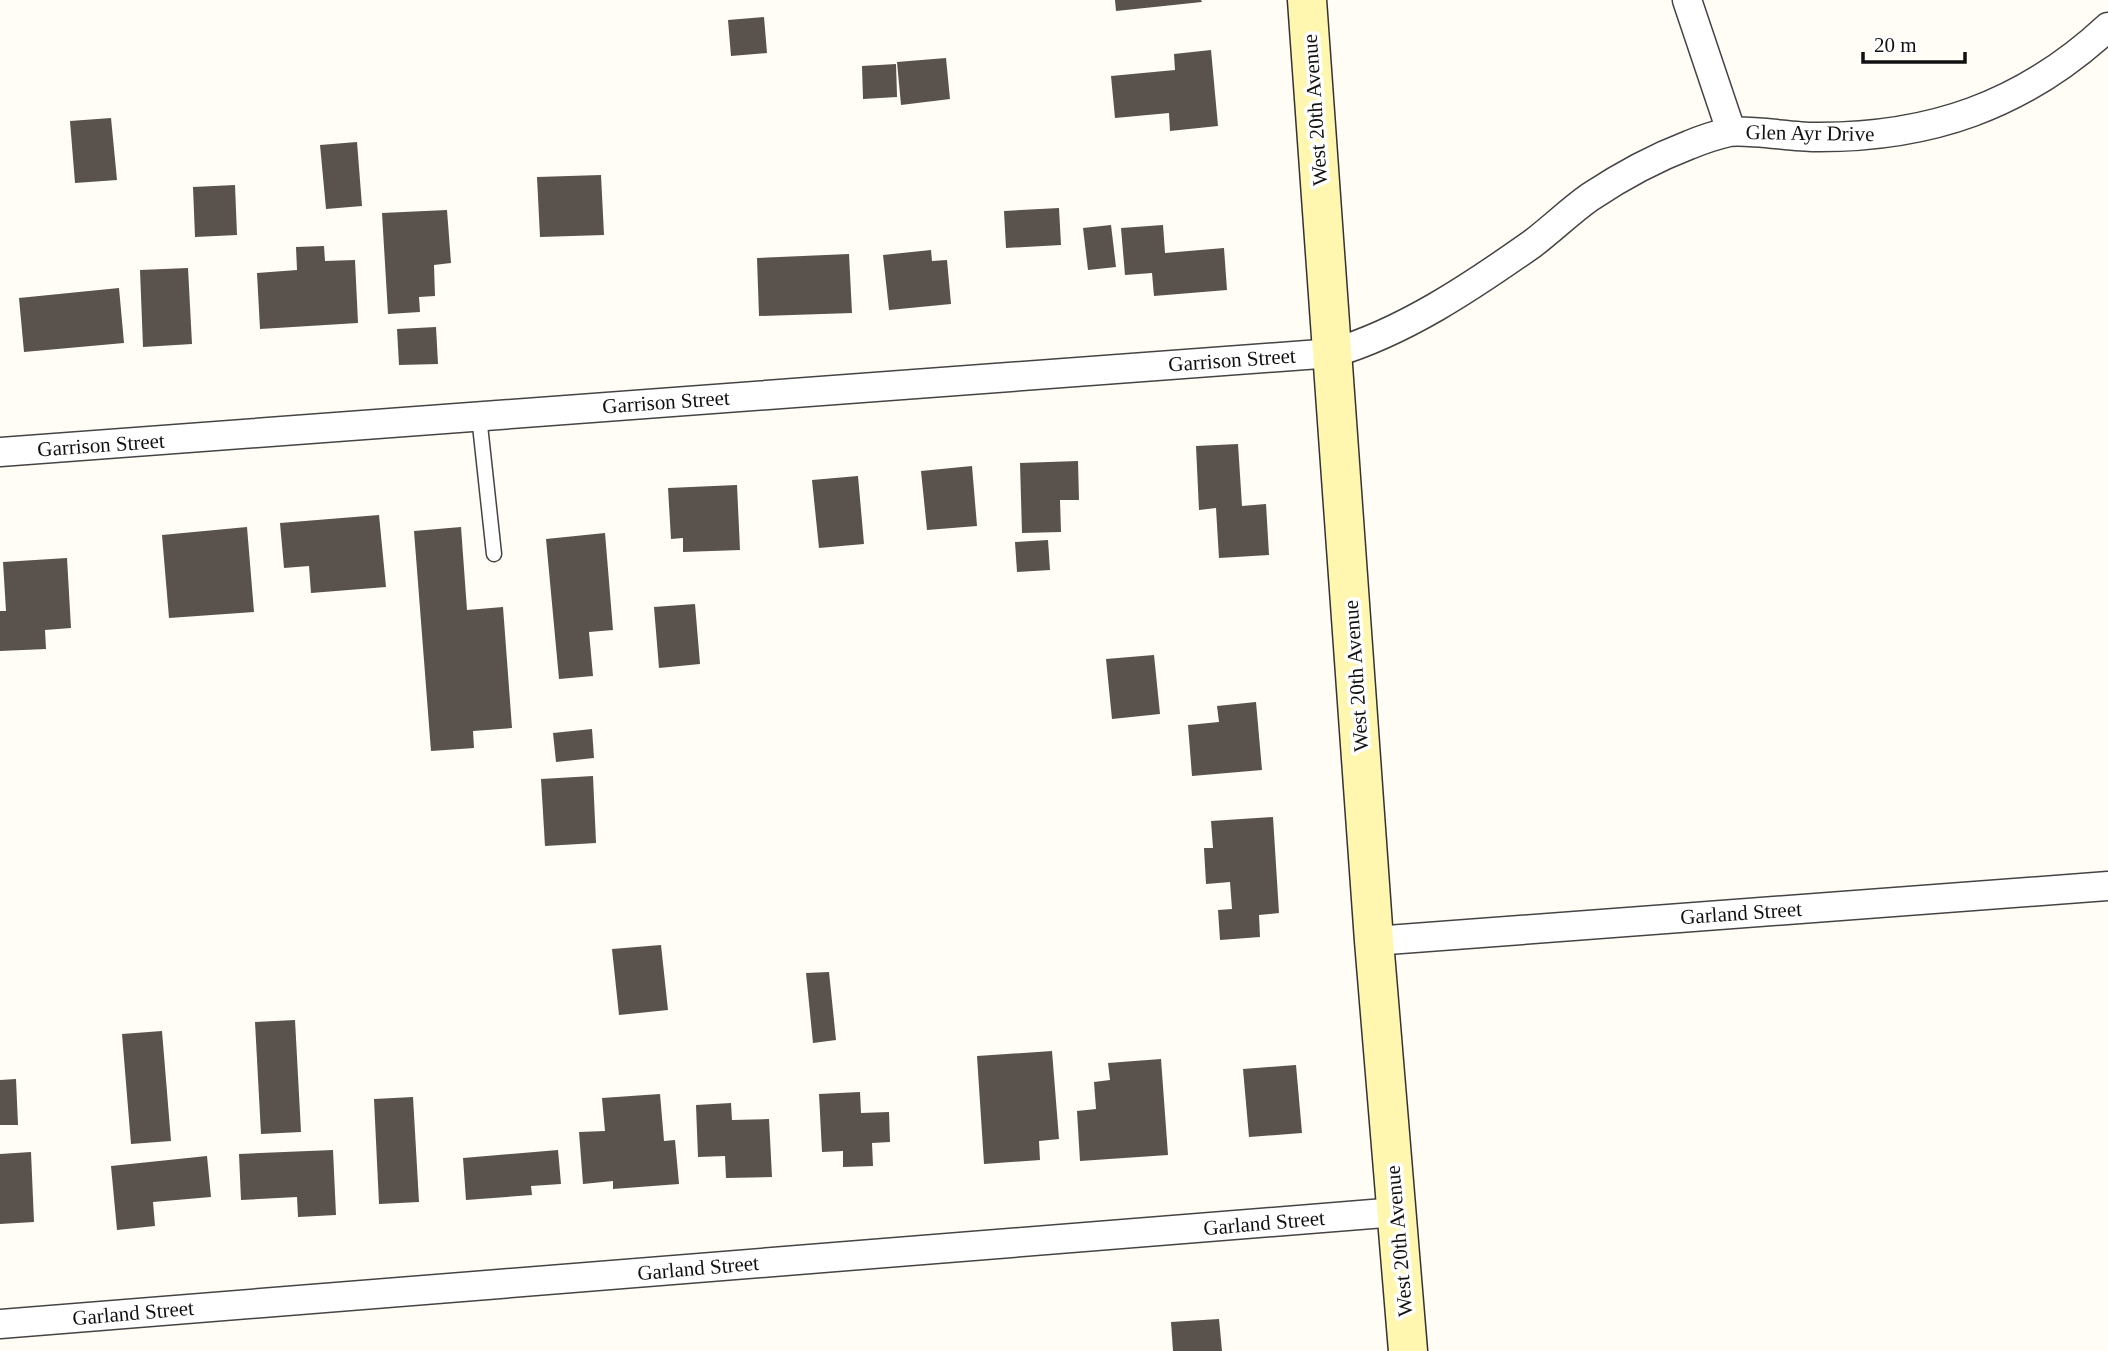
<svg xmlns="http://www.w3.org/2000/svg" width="2108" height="1351" font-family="'Times New Roman',serif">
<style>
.building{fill:#5a524d}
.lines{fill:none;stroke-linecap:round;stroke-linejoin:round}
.lane-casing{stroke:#444;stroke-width:17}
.street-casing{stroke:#444;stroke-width:31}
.secondary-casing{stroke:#333;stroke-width:41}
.lane{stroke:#fff;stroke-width:14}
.street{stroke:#fff;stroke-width:28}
.secondary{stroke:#fff6b0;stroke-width:38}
.labels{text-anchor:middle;stroke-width:7;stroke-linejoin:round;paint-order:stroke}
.street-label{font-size:21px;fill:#111;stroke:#fff}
</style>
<rect width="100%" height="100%" fill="#fffdf5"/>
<g class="building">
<path d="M1115,0H1201L1202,2L1116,11Z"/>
<path d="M764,17L767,53L731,56L728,20Z"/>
<path d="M1211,50L1218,126L1170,131L1169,113L1115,118L1111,76L1175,70L1174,54Z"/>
<path d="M946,58L950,99L901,105L897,62Z"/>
<path d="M896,64L897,97L863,99L862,66Z"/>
<path d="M111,118L117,180L75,183L70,121Z"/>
<path d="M357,142L362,206L326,209L320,145Z"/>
<path d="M601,175L604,235L540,237L537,177Z"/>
<path d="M235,185L237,235L195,237L193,187Z"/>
<path d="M1059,208L1061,245L1006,248L1004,211Z"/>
<path d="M447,210L451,263L434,265L435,296L419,297L420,312L388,314L382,213Z"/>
<path d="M1111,225L1116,267L1088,270L1083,228Z"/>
<path d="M1163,225L1165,253L1224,248L1227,290L1154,296L1152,273L1125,275L1121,228Z"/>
<path d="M324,246L325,261L355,260L358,323L260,329L257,273L297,270L296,247Z"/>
<path d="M931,250L932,261L947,260L951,304L889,310L883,255Z"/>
<path d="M849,254L852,313L759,316L757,258Z"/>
<path d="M188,268L192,344L143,347L140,270Z"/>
<path d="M119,288L124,343L24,352L19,298Z"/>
<path d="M436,327L438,364L399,365L397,329Z"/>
<path d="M1238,444L1242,506L1266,504L1269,555L1219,558L1216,508L1199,510L1196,446Z"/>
<path d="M1078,461L1079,500H1060L1061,532L1022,533L1020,463Z"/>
<path d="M972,466L977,526L927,530L921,471Z"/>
<path d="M858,476L864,544L819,548L812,480Z"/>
<path d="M737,485L740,550L683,552V538L671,539L668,488Z"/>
<path d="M379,515L386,587L311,593L309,566L284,568L280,523Z"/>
<path d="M247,527L254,612L169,618L162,535Z"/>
<path d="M461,527L467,610L503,607L512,728L473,731L474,748L431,751L414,531Z"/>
<path d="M605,533L613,630L589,632L593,676L559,679L546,539Z"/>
<path d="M1048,540L1050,570L1017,572L1015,542Z"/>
<path d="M67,558L71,628L45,630L46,649L0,651V611H6L3,562Z"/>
<path d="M695,604L700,664L659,668L654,607Z"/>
<path d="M1154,655L1160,714L1112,719L1106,659Z"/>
<path d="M1256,702L1262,770L1192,776L1188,725L1219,722L1217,706Z"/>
<path d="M592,729L594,758L556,762L553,733Z"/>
<path d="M593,776L596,843L545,846L541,779Z"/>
<path d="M1273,817L1279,913L1259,915L1260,937L1220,940L1218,910L1232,909L1230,882L1206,884L1204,848H1213L1211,821Z"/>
<path d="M661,945L668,1010L619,1015L612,949Z"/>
<path d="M829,972L836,1040L813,1043L806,973Z"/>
<path d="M295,1020L301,1132L261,1134L255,1022Z"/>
<path d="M162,1031L171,1141L131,1144L122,1034Z"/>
<path d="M1052,1051L1059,1139L1039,1141L1040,1160L984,1164L977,1056Z"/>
<path d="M1161,1059L1168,1155L1080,1161L1077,1111L1096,1109L1094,1082L1110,1080L1108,1063Z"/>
<path d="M1296,1065L1302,1133L1249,1137L1243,1069Z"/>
<path d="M16,1079L18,1125H0V1080Z"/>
<path d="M860,1092L861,1113L889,1112L890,1142L872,1143L873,1166L843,1167V1151L822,1152L819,1094Z"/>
<path d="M660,1094L664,1141L675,1140L679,1184L613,1189V1181L583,1184L579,1132L605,1131L602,1098Z"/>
<path d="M413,1097L419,1202L379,1204L374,1099Z"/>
<path d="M731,1103L732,1120L769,1119L772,1177L726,1178L725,1156L698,1157L696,1105Z"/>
<path d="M333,1150L336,1215L298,1217L297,1197L241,1200L239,1154Z"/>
<path d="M558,1150L561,1184L531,1186L532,1195L466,1200L463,1158Z"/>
<path d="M31,1152L34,1222L0,1224V1154Z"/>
<path d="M207,1156L211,1197L153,1202L155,1226L117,1230L111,1166Z"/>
<path d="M1219,1319L1222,1351H1173L1171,1322Z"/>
</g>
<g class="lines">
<defs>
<path id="lane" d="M479,416L494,554"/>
<g id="street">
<path d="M1687,0L1731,131"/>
<path d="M0,452L1333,353C1404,332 1471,287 1532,244C1552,229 1570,211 1590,197C1620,177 1655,158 1689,145C1701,140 1716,135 1729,132C1745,129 1793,137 1814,137C1929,138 2023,106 2108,27"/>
<path d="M1374,941L2108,886"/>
<path d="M0,1324L1397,1212"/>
</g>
<path id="secondary" d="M1307,0L1374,941L1408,1351"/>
</defs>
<use href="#lane" class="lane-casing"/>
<use href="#street" class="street-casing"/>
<use href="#secondary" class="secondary-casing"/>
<use href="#lane" class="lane"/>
<use href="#street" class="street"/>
<use href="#secondary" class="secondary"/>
</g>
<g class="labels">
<g class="street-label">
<text transform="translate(1315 110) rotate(-94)" y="7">West 20th Avenue</text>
<text transform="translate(1810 133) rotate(1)" y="7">Glen Ayr Drive</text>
<text transform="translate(1232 360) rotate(-4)" y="7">Garrison Street</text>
<text transform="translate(666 402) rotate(-4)" y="7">Garrison Street</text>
<text transform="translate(101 445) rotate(-4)" y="7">Garrison Street</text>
<text transform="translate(1356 676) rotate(-94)" y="7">West 20th Avenue</text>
<text transform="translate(1741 913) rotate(-4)" y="7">Garland Street</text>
<text transform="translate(1264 1223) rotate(-5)" y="7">Garland Street</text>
<text transform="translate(1399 1241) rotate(-95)" y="7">West 20th Avenue</text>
<text transform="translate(698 1268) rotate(-5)" y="7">Garland Street</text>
<text transform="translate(133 1313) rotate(-5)" y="7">Garland Street</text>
</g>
</g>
<path d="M1863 52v10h102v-10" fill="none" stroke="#111111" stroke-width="3.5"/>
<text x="1874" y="52" font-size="21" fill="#111111" stroke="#ffffff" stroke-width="5" paint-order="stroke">20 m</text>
</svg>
